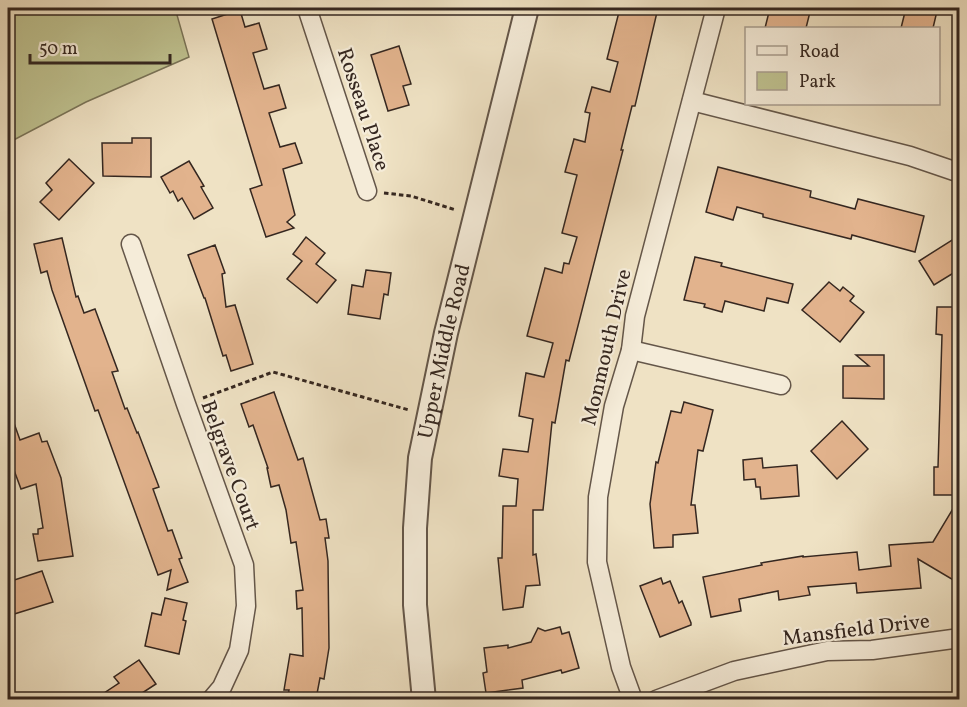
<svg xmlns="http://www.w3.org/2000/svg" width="967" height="707" font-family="Vollkorn,serif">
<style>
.green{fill:#bfc290;stroke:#7a7458;stroke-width:1.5}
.building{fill:#e2b38d;stroke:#352720;stroke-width:1.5}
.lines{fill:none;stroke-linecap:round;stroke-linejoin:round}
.minor-casing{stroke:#645649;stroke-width:21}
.tertiary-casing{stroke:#645649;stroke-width:26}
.path{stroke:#352720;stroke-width:3;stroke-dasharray:4.5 3;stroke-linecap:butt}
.minor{stroke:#f5ecd9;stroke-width:18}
.tertiary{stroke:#f5ecd9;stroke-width:22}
.labels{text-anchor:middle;stroke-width:4.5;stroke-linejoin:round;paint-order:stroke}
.street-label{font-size:21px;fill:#352720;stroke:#f5ecd9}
</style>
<rect width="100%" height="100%" fill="#efe2c4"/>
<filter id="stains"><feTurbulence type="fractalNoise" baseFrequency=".00333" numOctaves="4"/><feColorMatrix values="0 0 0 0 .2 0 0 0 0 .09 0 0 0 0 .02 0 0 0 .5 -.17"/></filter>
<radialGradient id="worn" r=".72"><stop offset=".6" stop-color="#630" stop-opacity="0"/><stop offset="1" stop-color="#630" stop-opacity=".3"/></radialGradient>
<path class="green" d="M8,8H175L189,57L86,102L8,143Z"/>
<g class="building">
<path d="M620,8H658L635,106H632L621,150H623L569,361L566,360L555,423L552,422L543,510H533V555L536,554L540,585L526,586L523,607L503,610L498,558H502L503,506H516L518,479L499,476L503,449L528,452L533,419L519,416L526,373L544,377L553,343L527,336L545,268L562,273L564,263L569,264L577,237L562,233L577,175L565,172L574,139L585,142L590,113L585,112L592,87L610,92L618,62L607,59Z"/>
<path d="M770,8H811L806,28H765Z"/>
<path d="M906,8H921L937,11L933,28H901Z"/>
<path d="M240,10L245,27L259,23L267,49L253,53L264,89L279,85L286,108L269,113L280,147L295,143L302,163L283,169L295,215L287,222L294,228L266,237L250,189L262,185L212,19Z"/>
<path d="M399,46L411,84L403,86L409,105L388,111L371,55Z"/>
<path d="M132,138H151V177L103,176L102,143H132Z"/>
<path d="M69,159L94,183L59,220L40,202L52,190L46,183Z"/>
<path d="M189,161L204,186L201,187L213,208L194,219L182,198L178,201L173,191L170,193L161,177Z"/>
<path d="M718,167L811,191L810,197L855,209L858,199L924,216L915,252L852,235L851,239L763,217V214L737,207L733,220L706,212Z"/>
<path d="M960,235V269L934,285L919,261Z"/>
<path d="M306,237L325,253L316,264L336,280L317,303L287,279L302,261L293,254Z"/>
<path d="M62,238L76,297L78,296L84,313L95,309L118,371L112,372L125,409L127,408L137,433L138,432L159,487L153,489L168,531L172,530L182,558L179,559L188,582L167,590L171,570L158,575L98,410L95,411L52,290L47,271L41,273L34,244Z"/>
<path d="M215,245L225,273L222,274L226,307L235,305L253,364L231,371L226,355L223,356L205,298H204L188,255Z"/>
<path d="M695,257L722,263L721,266L793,284L788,303L767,298L764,311L725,301L722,312L704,307L705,304L684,300Z"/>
<path d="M366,270L391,273L388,295L384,294L380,319L348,314L352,285L363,287Z"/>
<path d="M829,282L840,291L843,287L854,296L850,301L864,312L840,342L802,310Z"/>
<path d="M937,307H960V495H934V467H938L942,335L936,334Z"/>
<path d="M856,355H884V399L843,398V366H869Z"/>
<path d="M274,392L298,460L303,458L320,520L326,519L329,538H325L328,561L329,648L324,679L320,678L316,699H287L289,690H284L290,654L303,656L302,608L297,609L296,591L303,590L296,542L291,543L286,510L279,485L271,487L267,468H268L253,425L249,427L241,404Z"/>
<path d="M684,402L713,410L703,451L698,450L691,505H695L698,533L673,535V547L654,548L650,504L656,462L658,463L671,411L681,413Z"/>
<path d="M8,409H9L20,440L39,433L42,442L47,441L61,478L73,556L38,561L33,534H38V529L43,528L36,484L21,489L8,454Z"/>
<path d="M842,421L868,449L837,479L811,451Z"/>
<path d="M762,458L763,468L797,465L799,496L761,499L760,487H756L755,479L744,480L743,460Z"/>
<path d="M960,497V573L955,581L918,559L921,588L857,593L856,583L808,587L810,595L779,600L778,591L739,599L741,611L711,617L703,577L762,565L761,563L803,556V557L857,552L859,570L891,566L889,545L933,542Z"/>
<path d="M42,571L53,602L11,615L8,604V582Z"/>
<path d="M661,578L663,584L670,581L679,603L682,601L691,623V625L660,637L640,586Z"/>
<path d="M165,598L187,603L183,620L186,621L179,654L145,646L152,613L161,615Z"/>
<path d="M560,627L562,634L569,632L579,668L562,673L561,670L522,680L523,688L486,693L483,673L487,672L484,648L508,645V648L531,642L538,628L545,631Z"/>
<path d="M139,660L156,684L133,699H95L119,683L114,677Z"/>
</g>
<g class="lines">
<defs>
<g id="minor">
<path d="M307,8L367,191"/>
<path d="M692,101L910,156L960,173"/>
<path d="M131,244L186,404L244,565L246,606L239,650L222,687L211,700"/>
<path d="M631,350L781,385"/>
<path d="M633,700L621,667L597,562L598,497L614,406L631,350L635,316L716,8"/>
<path d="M656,700L734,671L827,651L872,650L960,638"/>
</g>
<g id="tertiary">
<path id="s1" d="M424,700L415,605V528L420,458L446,333L527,8"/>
</g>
</defs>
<use href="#minor" class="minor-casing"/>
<use href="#tertiary" class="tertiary-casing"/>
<g class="path">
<path d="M384,193L411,196L456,210"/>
<path d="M203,398L273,372L409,410"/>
</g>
<use href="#minor" class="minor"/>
<use href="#tertiary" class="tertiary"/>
</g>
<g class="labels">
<g class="street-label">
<text transform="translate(364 109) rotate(72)" y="7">Rosseau Place</text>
<text transform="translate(606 347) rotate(-77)" y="7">Monmouth Drive</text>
<text dy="7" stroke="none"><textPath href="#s1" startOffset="352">Upper Middle Road</textPath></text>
<text transform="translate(231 465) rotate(70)" y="7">Belgrave Court</text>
<text transform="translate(856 629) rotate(-7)" y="7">Mansfield Drive</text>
</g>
</g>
<rect width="967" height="707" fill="none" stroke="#efe2c4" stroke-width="30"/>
<rect x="9" y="9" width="949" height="689" fill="none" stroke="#352720" stroke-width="3"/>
<rect x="15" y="15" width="937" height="677" fill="none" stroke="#352720" stroke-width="1.5"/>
<rect x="745" y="27" width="195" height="78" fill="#f5ecd9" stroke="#a89d8f" stroke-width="1.5"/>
<rect x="757" y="46" width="30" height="9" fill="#f5ecd9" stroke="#a89d8f" stroke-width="1.5"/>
<text x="799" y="57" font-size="18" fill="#352720">Road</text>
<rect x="757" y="72" width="30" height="18" fill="#bfc290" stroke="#a89d8f" stroke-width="1.5"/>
<text x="799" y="87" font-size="18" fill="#352720">Park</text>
<path d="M30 54v9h140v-9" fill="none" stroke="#352720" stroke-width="3"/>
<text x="39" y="54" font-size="18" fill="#352720" stroke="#f5ecd9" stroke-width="4.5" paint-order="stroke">50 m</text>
<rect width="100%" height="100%" filter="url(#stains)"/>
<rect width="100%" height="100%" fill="url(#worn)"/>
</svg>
